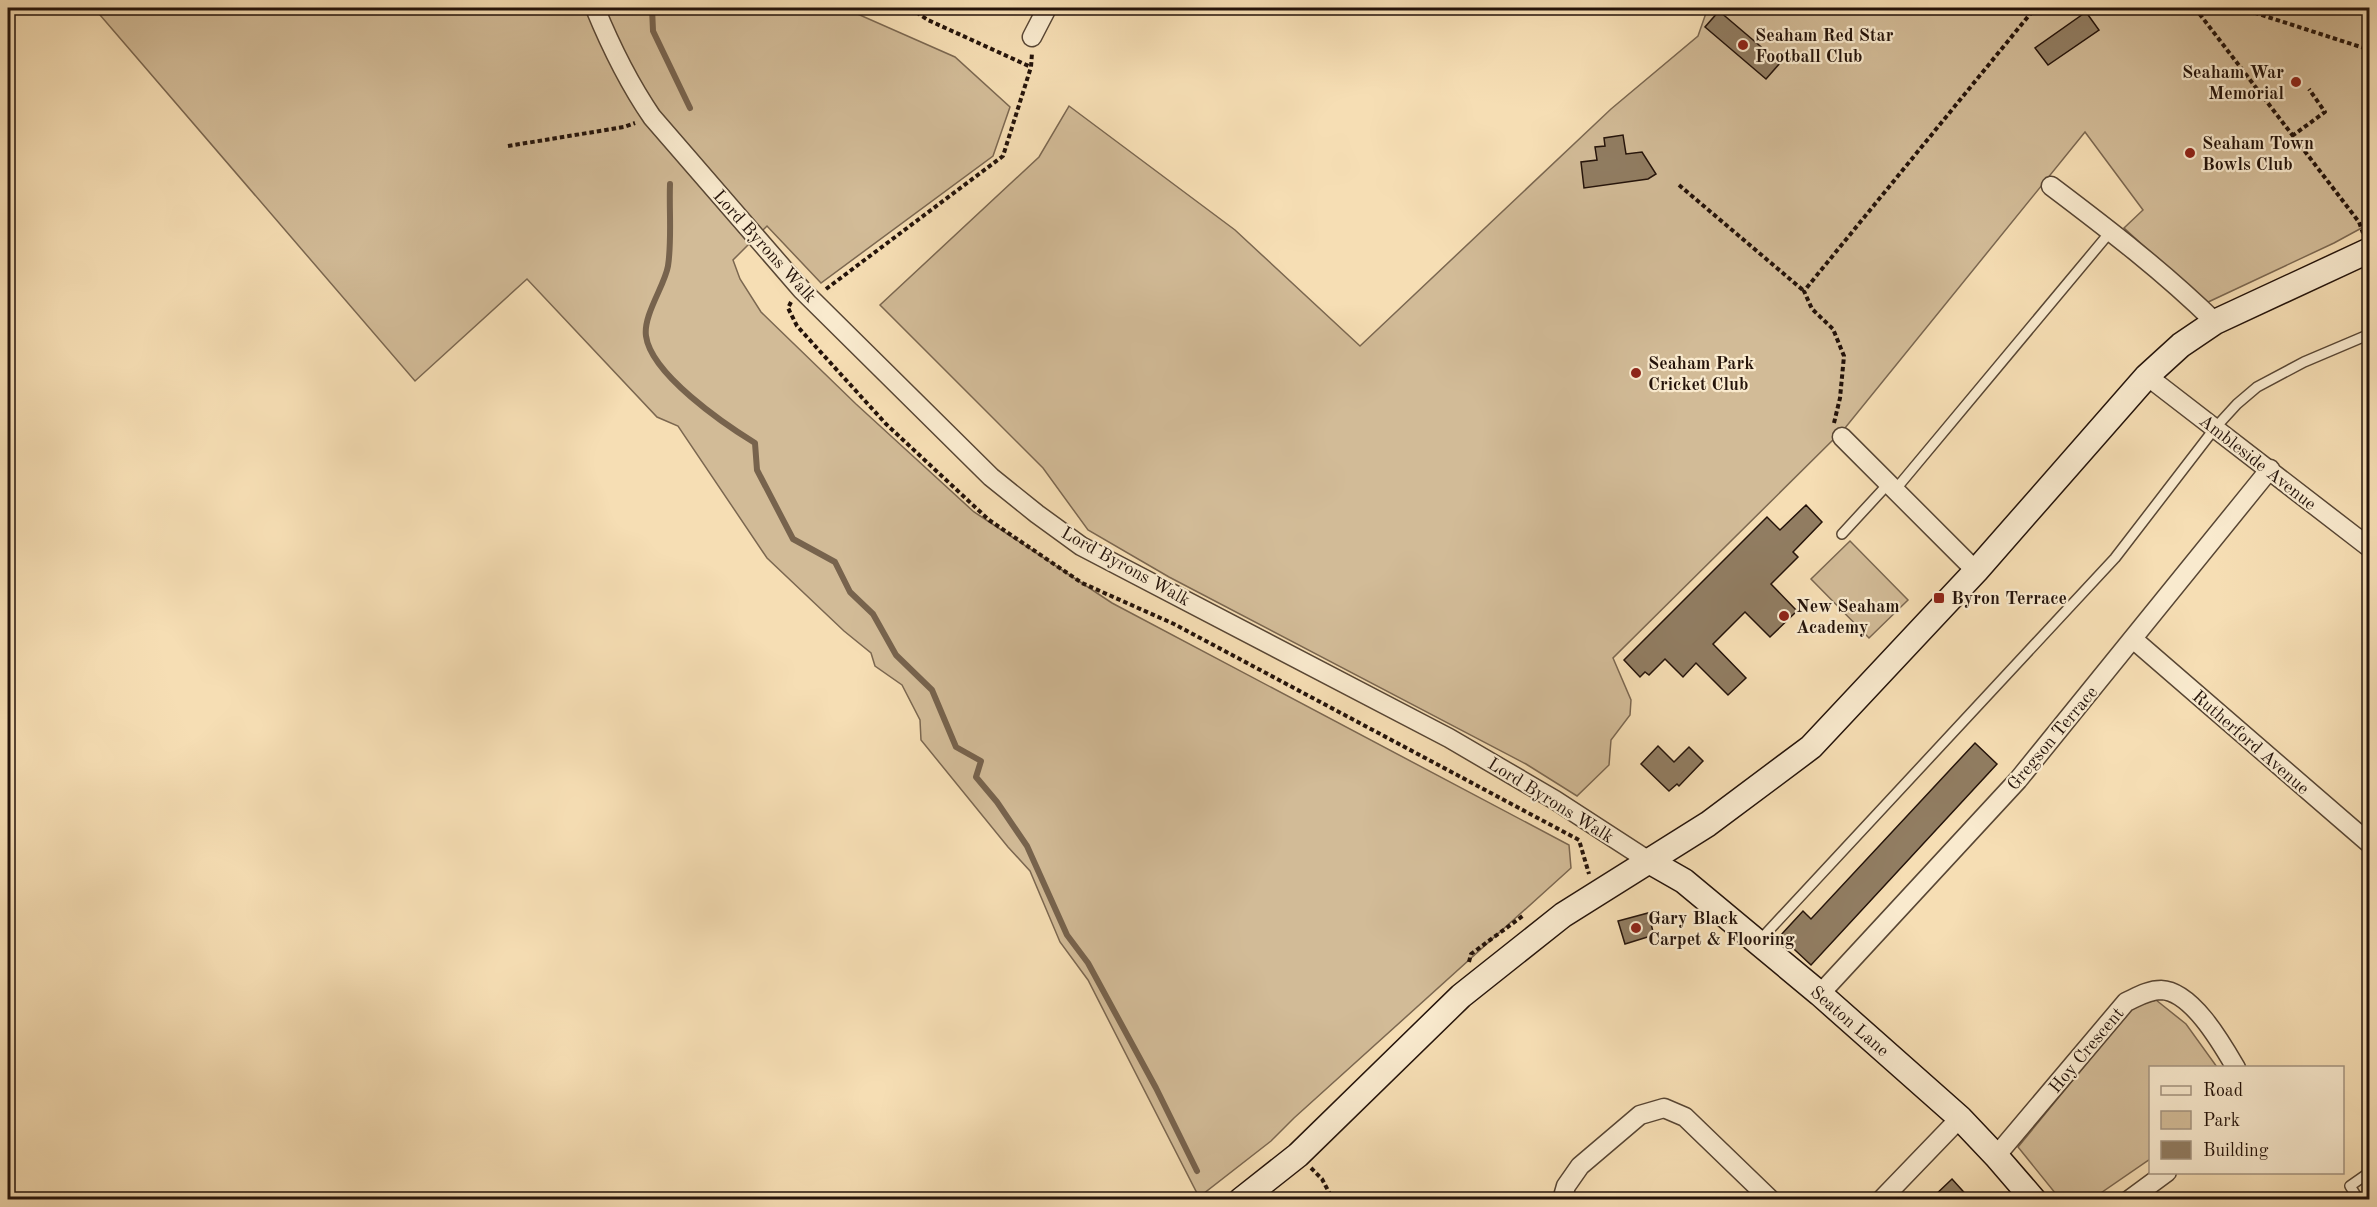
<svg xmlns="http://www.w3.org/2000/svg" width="2377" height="1207" font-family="'Old Standard TT',serif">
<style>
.green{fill:#d2bb97;stroke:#7b6750;stroke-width:1.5}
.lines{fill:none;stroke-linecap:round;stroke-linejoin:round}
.stream{stroke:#77634d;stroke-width:6}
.building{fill:#917d62;stroke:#24130a;stroke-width:1.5}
.lane-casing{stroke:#584634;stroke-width:12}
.street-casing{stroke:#584634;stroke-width:21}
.secondary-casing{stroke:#24130a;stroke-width:27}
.path{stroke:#24130a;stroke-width:4;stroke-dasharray:4.5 3;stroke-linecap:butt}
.lane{stroke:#f9eace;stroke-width:9}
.street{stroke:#f9eace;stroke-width:18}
.secondary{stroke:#f9eace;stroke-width:24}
.poi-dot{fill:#8f2418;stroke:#f9eace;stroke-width:2}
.labels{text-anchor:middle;stroke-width:4.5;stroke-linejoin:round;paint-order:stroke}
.poi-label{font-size:18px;font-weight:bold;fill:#24130a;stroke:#f9eace;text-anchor:start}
.street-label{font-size:18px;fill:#24130a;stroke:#f9eace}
</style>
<rect width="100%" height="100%" fill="#f6deb4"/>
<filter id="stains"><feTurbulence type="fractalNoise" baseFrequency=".00333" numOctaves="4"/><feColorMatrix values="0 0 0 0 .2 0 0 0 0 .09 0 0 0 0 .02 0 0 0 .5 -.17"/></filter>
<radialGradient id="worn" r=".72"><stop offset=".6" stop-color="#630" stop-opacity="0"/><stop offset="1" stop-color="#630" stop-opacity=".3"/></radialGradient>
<g class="green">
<path d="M94,8H844L955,57L1010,107L993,156L821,283L767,226L733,260L740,279L761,312L856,404L974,512L1112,603L1569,845L1571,868L1294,1118L1271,1141L1199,1197L1088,980L1060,942L1030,871L1008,847L921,740L920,720L902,685L875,666L871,653L844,631L767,558L678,426L657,417L527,279L415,381Z"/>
<path d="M1700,8H2369V224L2334,243L2206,303L2124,228L2143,210L2085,132L1845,428L1613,658L1631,700L1630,715L1611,740L1609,765L1577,796L1526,764L1169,577L1088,530L1043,468L880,305L1039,157L1069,106L1235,230L1360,346L1611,109L1698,36L1706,13Z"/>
<path d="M1850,541L1908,600L1869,638L1811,579Z"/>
<path d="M2156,1000L2186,1024L2217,1067L2150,1068V1159L2092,1199H2060L2018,1147L2127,1014L2137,1005Z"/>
</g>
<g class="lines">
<g class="stream">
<path d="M652,8L653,31L690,108"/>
<path d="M670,184C669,211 672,240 668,266C665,285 643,315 646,336C651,374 724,424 755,443L757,470L793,539L835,562L850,592L873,614L896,655L932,690L956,747L981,761L976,777L997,802L1027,846L1067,935L1088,963L1156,1088L1197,1171"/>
</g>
</g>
<g class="building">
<path d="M1719,11L1780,63L1766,79L1705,27Z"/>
<path d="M2086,12L2099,30L2048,65L2035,48Z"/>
<path d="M1623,135L1626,154L1642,152L1656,174L1648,179L1584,188L1581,162L1597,160L1595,147L1605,146L1604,138Z"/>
<path d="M1806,505L1822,522L1793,552L1798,557L1771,584L1797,611L1770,637L1745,612L1713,644L1746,678L1728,695L1696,663L1683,677L1665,659L1649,675L1645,672L1640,677L1624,660L1767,517L1780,530Z"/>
<path d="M1975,743L1997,764L1811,965L1780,936L1803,911L1811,919Z"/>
<path d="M1658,746L1674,762L1689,747L1703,761L1679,786L1677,784L1669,791L1641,764Z"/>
<path d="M1648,913L1654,935L1625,944L1618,921Z"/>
<path d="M1952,1179L1971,1200H1930Z"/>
</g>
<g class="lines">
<defs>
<g id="lane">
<path d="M1895,490L2111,231"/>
<path d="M1842,534L1889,483"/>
<path d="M1759,941L2115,558L2215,428L2237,404L2257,387L2304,362L2370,334"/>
<path d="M2359,1200L2350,1186L2370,1172"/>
</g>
<g id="street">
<path d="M595,8C611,47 628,82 652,117L802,290L991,477L1037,514L1081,546L1449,738L1555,800L1649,861"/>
<path d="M1032,37L1047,8"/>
<path d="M2051,186C2108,229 2164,272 2215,322"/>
<path d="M2147,376L2370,548"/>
<path d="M1842,437L1976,571"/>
<path d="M2133,639L2370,844"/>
<path d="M1820,994L2018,780L2270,469"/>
<path d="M1996,1156L2126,1002C2137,997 2148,990 2161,990C2192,991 2222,1044 2236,1068"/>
<path d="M1562,1200L1566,1186L1580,1166L1640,1115L1664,1108L1685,1117L1771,1200"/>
<path d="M1881,1200L1960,1118"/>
<path d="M2129,1200L2167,1172"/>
</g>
<g id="secondary">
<path d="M1649,861L1684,881L1820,994L1960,1118L1996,1156L2034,1200"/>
<path d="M1241,1200L1298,1155L1461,996L1563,915L1708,824L1811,747L1976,571L2147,376L2181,345L2215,322L2370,250"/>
</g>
</defs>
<use href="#lane" class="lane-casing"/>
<use href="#street" class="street-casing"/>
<use href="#secondary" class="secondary-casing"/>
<g class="path">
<path d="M910,8L928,20L1031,67"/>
<path d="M2195,8L2359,222L2363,233"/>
<path d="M2240,8L2370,50"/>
<path d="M2292,136L2325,112L2309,89"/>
<path d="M508,146L624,127L635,123"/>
<path d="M1679,185L1804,291"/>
<path d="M826,289L1003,156L1031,67L1032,53"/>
<path d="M791,302L788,308L797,326L886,424L989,520L1082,583L1174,624L1579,840L1589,874"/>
<path d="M1834,423L1840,398L1844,356L1833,329L1812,309L1804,291L2035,8"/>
<path d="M1469,962L1471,954L1524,915"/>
<path d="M1311,1168L1322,1179L1333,1200"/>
</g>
<use href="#lane" class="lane"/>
<use href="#street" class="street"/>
<use href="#secondary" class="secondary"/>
</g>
<g class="poi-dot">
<circle cx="1743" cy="45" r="6"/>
<circle cx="2296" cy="82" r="6"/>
<circle cx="2190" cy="153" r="6"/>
<circle cx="1636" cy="373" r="6"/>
<rect x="1933" y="592" width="12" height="12" rx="3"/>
<circle cx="1784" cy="616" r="6"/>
<circle cx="1636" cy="928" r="6"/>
</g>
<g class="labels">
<g class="poi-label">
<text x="1755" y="41">Seaham Red Star<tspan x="1755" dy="21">Football Club</tspan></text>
<text x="2284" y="78" text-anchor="end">Seaham War<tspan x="2284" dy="21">Memorial</tspan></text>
<text x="2202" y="149">Seaham Town<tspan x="2202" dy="21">Bowls Club</tspan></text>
<text x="1648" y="369">Seaham Park<tspan x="1648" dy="21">Cricket Club</tspan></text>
<text x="1951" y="604">Byron Terrace</text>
<text x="1796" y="612">New Seaham<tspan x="1796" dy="21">Academy</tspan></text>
<text x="1648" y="924">Gary Black<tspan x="1648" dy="21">Carpet &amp; Flooring</tspan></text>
</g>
<g class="street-label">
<text transform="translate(765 246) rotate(48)" y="6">Lord Byrons Walk</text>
<text transform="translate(2258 462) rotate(38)" y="6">Ambleside Avenue</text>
<text transform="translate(1126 566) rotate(29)" y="6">Lord Byrons Walk</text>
<text transform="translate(2052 738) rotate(-50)" y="6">Gregson Terrace</text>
<text transform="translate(2251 742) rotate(41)" y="6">Rutherford Avenue</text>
<text transform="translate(1551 800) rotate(32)" y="6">Lord Byrons Walk</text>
<text transform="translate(1850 1021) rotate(41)" y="6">Seaton Lane</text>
<text transform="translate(2086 1050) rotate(-50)" y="6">Hoy Crescent</text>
</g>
</g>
<rect width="2377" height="1207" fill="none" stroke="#f6deb4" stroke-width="30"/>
<rect x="9" y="9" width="2359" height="1189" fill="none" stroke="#24130a" stroke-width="3"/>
<rect x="15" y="15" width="2347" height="1177" fill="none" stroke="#24130a" stroke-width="1.5"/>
<rect x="2149" y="1066" width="195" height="108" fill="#f9eace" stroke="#a49480" stroke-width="1.5"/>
<rect x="2161" y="1086" width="30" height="9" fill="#f9eace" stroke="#a49480" stroke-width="1.5"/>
<text x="2203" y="1096" font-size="18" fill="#24130a">Road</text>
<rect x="2161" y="1111" width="30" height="18" fill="#d2bb97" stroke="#a49480" stroke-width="1.5"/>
<text x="2203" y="1126" font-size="18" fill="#24130a">Park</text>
<rect x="2161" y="1141" width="30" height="18" fill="#917d62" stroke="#a49480" stroke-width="1.5"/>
<text x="2203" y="1156" font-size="18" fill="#24130a">Building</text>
<rect width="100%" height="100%" filter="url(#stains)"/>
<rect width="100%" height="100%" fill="url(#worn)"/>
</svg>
